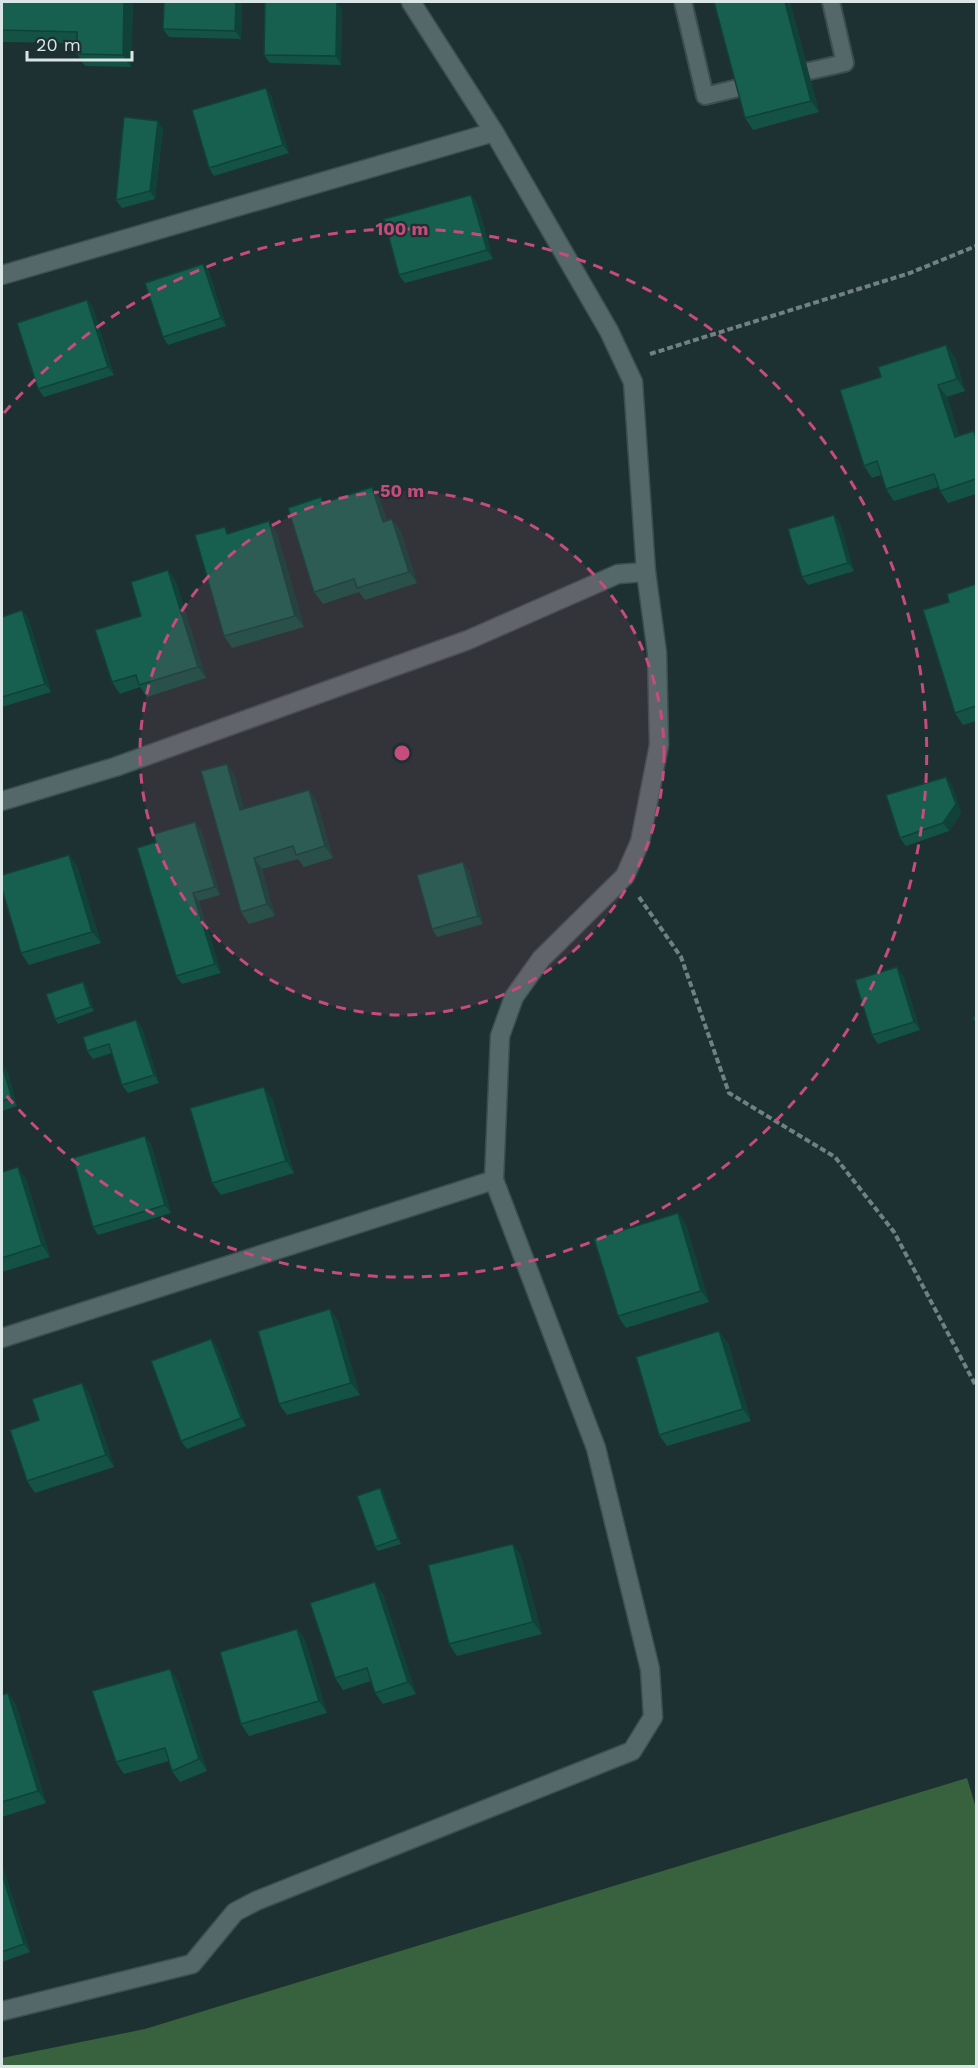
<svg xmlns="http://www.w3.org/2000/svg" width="978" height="2068" font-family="'Work Sans',sans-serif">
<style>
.green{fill:#37623d}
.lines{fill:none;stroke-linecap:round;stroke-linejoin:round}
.service-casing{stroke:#3d4e4f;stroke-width:20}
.minor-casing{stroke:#3d4e4f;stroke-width:21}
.path{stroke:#718081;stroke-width:4;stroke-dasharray:6 3;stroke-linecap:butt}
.service{stroke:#546869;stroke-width:16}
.minor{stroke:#546869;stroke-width:18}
.wall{fill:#145244}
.shaded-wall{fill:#104237}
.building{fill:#175f4f;stroke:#104237;stroke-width:1.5}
.ring{fill:none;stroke:#c84b7e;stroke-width:3;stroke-dasharray:10 8}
.centre{fill:#c84b7e;stroke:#1e3132;stroke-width:3}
.ring-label{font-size:18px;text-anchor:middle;font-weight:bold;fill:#c84b7e;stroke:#1e3132;stroke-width:4.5;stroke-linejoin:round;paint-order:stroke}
</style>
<rect width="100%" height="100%" fill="#1e3132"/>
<path class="green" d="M967,1778L976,1808V2066H2V2058L145,2029Z"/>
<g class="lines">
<defs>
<g id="service">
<path d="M683,2L705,96L759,83"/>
<path d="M787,76L845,63L831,2"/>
</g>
<g id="minor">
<path d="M2,275L494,132"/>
<path d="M2,801L115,767L468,640L618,574L646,572"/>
<path d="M2,1338L494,1180"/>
<path d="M2,2011L192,1964L235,1912L256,1901L632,1751L653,1717L650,1669L596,1448L494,1180L500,1036L514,997L541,959L625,876L640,842L659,745L657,653L646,572L633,382L609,331L494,132L411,2"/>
</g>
</defs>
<use href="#service" class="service-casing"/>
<use href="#minor" class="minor-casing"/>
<g class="path">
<path d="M650,354L910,273L976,246"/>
<path d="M639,897L681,957L729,1093L835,1157L894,1232L976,1386"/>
</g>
<use href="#service" class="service"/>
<use href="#minor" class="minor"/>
</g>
<g class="wall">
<path d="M2,2H133L131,67L85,66L77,54V43L2,42Z"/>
<path d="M242,2L241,39L169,37L163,29Z"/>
<path d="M790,2L819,112L753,130L745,118Z"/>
<path d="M342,9L341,65L270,63L264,55Z"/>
<path d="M266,88L271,96L289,153L214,176L209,168Z"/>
<path d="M163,129L155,199L122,208L116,200Z"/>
<path d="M477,203L493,259L405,283L399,275Z"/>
<path d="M203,264L209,272L226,326L168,345L163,337Z"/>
<path d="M87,300L93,308L114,375L44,397L38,389Z"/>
<path d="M955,357L965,391L947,397L959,436L976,435V494L948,503L940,491L938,487L894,501L886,489L881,475L872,478L864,466Z"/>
<path d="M380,499L387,521L401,531L417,583L365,600L359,592L323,604L314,592L325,502Z"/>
<path d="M840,524L854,571L808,585L802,577Z"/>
<path d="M229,533H277L304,627L232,648L224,636Z"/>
<path d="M168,570L176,582L206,678L147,697L140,687L120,694L112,682L141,616Z"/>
<path d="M976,584V721L963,725L955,713Z"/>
<path d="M22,610L28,618L51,692L2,707V617Z"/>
<path d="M227,764L235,776L244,809L309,790L317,802L333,858L304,867L298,859L262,869L275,916L249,924L241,912Z"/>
<path d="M952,785L961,813L949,831L906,846L900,838Z"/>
<path d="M201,830L220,895L199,901L221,973L182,984L176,976Z"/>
<path d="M69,855L77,866L101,943L29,965L21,953Z"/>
<path d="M469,870L483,924L437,937L432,929Z"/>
<path d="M903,975L920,1030L878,1044L872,1035Z"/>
<path d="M83,982L86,986L94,1011L58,1024L55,1019Z"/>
<path d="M136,1020L142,1028L159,1083L128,1093L122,1085L112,1053L93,1059L87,1051Z"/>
<path d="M2,1065L8,1073L17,1106L2,1111Z"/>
<path d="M272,1098L294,1173L221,1195L212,1183Z"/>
<path d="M145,1136L151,1144L171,1213L98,1235L93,1227Z"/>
<path d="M2,1172L26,1179L50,1257L2,1272Z"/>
<path d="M678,1213L686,1225L709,1302L626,1328L618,1316Z"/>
<path d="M330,1309L338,1321L360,1395L287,1415L279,1404Z"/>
<path d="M728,1343L751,1421L667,1446L659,1435Z"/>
<path d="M217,1347L246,1426L187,1449L181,1441Z"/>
<path d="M82,1383L90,1395L114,1467L35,1493L27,1481L39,1420Z"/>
<path d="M383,1492L401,1544L378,1551L375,1547Z"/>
<path d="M513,1544L521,1556L542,1634L457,1656L449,1644Z"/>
<path d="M383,1594L416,1694L383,1704L375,1693L371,1681L343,1690L335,1678Z"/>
<path d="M297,1629L305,1640L327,1713L249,1736L241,1724Z"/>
<path d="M170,1669L178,1681L207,1771L180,1782L172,1771L169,1761L124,1774L116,1762Z"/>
<path d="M8,1693L16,1705L46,1803L2,1817V1695Z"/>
<path d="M2,1865L30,1952L2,1962Z"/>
</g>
<g class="shaded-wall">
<path d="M124,2H133L131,67L123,55Z"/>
<path d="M236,2H242L241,39L235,31Z"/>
<path d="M337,2L342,9L341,65L336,56Z"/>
<path d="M785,2H790L819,112L811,101Z"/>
<path d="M266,88L271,96L289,153L283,145Z"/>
<path d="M158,121L163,129L155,199L150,191Z"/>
<path d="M471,195L477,203L493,259L487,250Z"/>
<path d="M203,264L209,272L226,326L221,318Z"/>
<path d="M87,300L93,308L114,375L108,367Z"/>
<path d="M946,345L955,357L965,391L957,379Z"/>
<path d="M938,385L947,397L963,449L955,437Z"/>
<path d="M372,487L380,499L391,534L383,522Z"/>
<path d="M834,515L840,524L854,571L848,563Z"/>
<path d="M392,519L401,531L417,583L409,572Z"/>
<path d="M269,521L277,533L304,627L295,616Z"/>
<path d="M168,570L176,582L206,678L198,667Z"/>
<path d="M22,610L28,618L51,692L45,684Z"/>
<path d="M227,764L235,776L248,822L240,810Z"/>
<path d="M946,777L952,785L961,813L949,831L943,823Z"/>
<path d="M309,790L317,802L333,858L325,846Z"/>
<path d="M195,822L201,830L220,895L215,887Z"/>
<path d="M69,855L77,866L101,943L92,932Z"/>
<path d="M254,858L262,869L275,916L267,904Z"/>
<path d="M463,862L469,870L483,924L478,916Z"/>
<path d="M193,893L199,901L221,973L215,964Z"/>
<path d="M897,967L903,975L920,1030L914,1022Z"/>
<path d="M83,982L86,986L94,1011L91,1007Z"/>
<path d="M136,1020L142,1028L159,1083L154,1075Z"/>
<path d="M2,1065L8,1073L17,1106L12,1098Z"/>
<path d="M264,1087L272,1098L294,1173L286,1161Z"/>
<path d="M145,1136L151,1144L171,1213L165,1205Z"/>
<path d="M18,1167L26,1179L50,1257L42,1245Z"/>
<path d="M678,1213L686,1225L709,1302L701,1291Z"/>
<path d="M330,1309L338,1321L360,1395L351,1383Z"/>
<path d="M719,1331L728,1343L751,1421L743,1409Z"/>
<path d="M211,1339L217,1347L246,1426L241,1418Z"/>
<path d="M82,1383L90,1395L114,1467L106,1455Z"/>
<path d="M380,1488L383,1492L401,1544L398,1539Z"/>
<path d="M513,1544L521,1556L542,1634L533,1622Z"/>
<path d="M375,1582L383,1594L416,1694L408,1682Z"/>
<path d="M297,1629L305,1640L327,1713L319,1701Z"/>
<path d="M170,1669L178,1681L207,1771L199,1759Z"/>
<path d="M8,1693L16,1705L46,1803L38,1791Z"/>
<path d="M2,1865L30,1952L24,1944L2,1874Z"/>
</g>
<g class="building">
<path d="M2,2H124L123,55L77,54V32L2,30Z"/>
<path d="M164,2H236L235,31L163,29Z"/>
<path d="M265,2H337L336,56L264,55Z"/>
<path d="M714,2H785L811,101L745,118Z"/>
<path d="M266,88L283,145L209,168L192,110Z"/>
<path d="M124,117L158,121L150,191L116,200Z"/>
<path d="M471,195L487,250L399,275L384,219Z"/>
<path d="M203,264L221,318L163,337L145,283Z"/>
<path d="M87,300L108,367L38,389L17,323Z"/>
<path d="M946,345L957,379L938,385L955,437L974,431L976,440V479L940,491L934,474L886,489L877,461L864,466L840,390L881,377L878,367Z"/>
<path d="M372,487L383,522L392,519L409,572L357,588L354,579L314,592L288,508L321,497L323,503Z"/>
<path d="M834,515L848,563L802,577L788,529Z"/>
<path d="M269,521L295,616L224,636L195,535L225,527L227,534Z"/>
<path d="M168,570L198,667L139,685L136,675L112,682L95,630L141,616L131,582Z"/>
<path d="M976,584V706L955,713L923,610L949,602L947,594Z"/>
<path d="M22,610L45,684L2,697V617Z"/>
<path d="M227,764L240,810L309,790L325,846L296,855L293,846L254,858L267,904L241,912L201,771Z"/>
<path d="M946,777L956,804L943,823L900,838L886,795Z"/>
<path d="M195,822L215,887L193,893L215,964L176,976L137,848L156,842L154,834Z"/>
<path d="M69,855L92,932L21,953L2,889V875Z"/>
<path d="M463,862L478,916L432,929L417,875Z"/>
<path d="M897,967L914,1022L872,1035L855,980Z"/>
<path d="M83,982L91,1007L55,1019L46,994Z"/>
<path d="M976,1013V1021L973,1019Z"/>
<path d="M136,1020L154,1075L122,1085L109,1044L87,1051L83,1037Z"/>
<path d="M2,1065L12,1098L2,1101Z"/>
<path d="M264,1087L286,1161L212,1183L190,1108Z"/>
<path d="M145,1136L165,1205L93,1227L73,1158Z"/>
<path d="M18,1167L42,1245L2,1258V1172Z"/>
<path d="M678,1213L701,1291L618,1316L594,1239Z"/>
<path d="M330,1309L351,1383L279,1404L258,1331Z"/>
<path d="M719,1331L743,1409L659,1435L636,1357Z"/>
<path d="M211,1339L241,1418L181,1441L151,1361Z"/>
<path d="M82,1383L106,1455L27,1481L10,1430L39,1420L32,1399Z"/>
<path d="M380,1488L398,1539L375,1547L357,1496Z"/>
<path d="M513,1544L533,1622L449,1644L428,1565Z"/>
<path d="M375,1582L408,1682L375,1693L367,1668L335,1678L310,1603Z"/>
<path d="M297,1629L319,1701L241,1724L220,1652Z"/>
<path d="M170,1669L199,1759L172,1771L165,1748L116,1762L92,1691Z"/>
<path d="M8,1693L38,1791L2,1802V1695Z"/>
<path d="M2,1874L24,1944L2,1952Z"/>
</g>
<circle cx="402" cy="753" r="262" fill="#c84b7e" fill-opacity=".12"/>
<g class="ring">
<circle cx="402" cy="753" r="262"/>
<path d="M4 413A524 524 0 1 1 4 1093"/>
</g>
<circle cx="402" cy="753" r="9" class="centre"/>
<g class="ring-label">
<text x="402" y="235">100 m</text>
<text x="402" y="497">50 m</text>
</g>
<rect width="978" height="2068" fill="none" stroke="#dae5e6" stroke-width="6"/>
<path d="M27 51v9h105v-9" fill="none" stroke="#dae5e6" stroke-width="3"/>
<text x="36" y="51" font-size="18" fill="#dae5e6" stroke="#1e3132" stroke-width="4.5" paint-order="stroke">20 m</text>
</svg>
